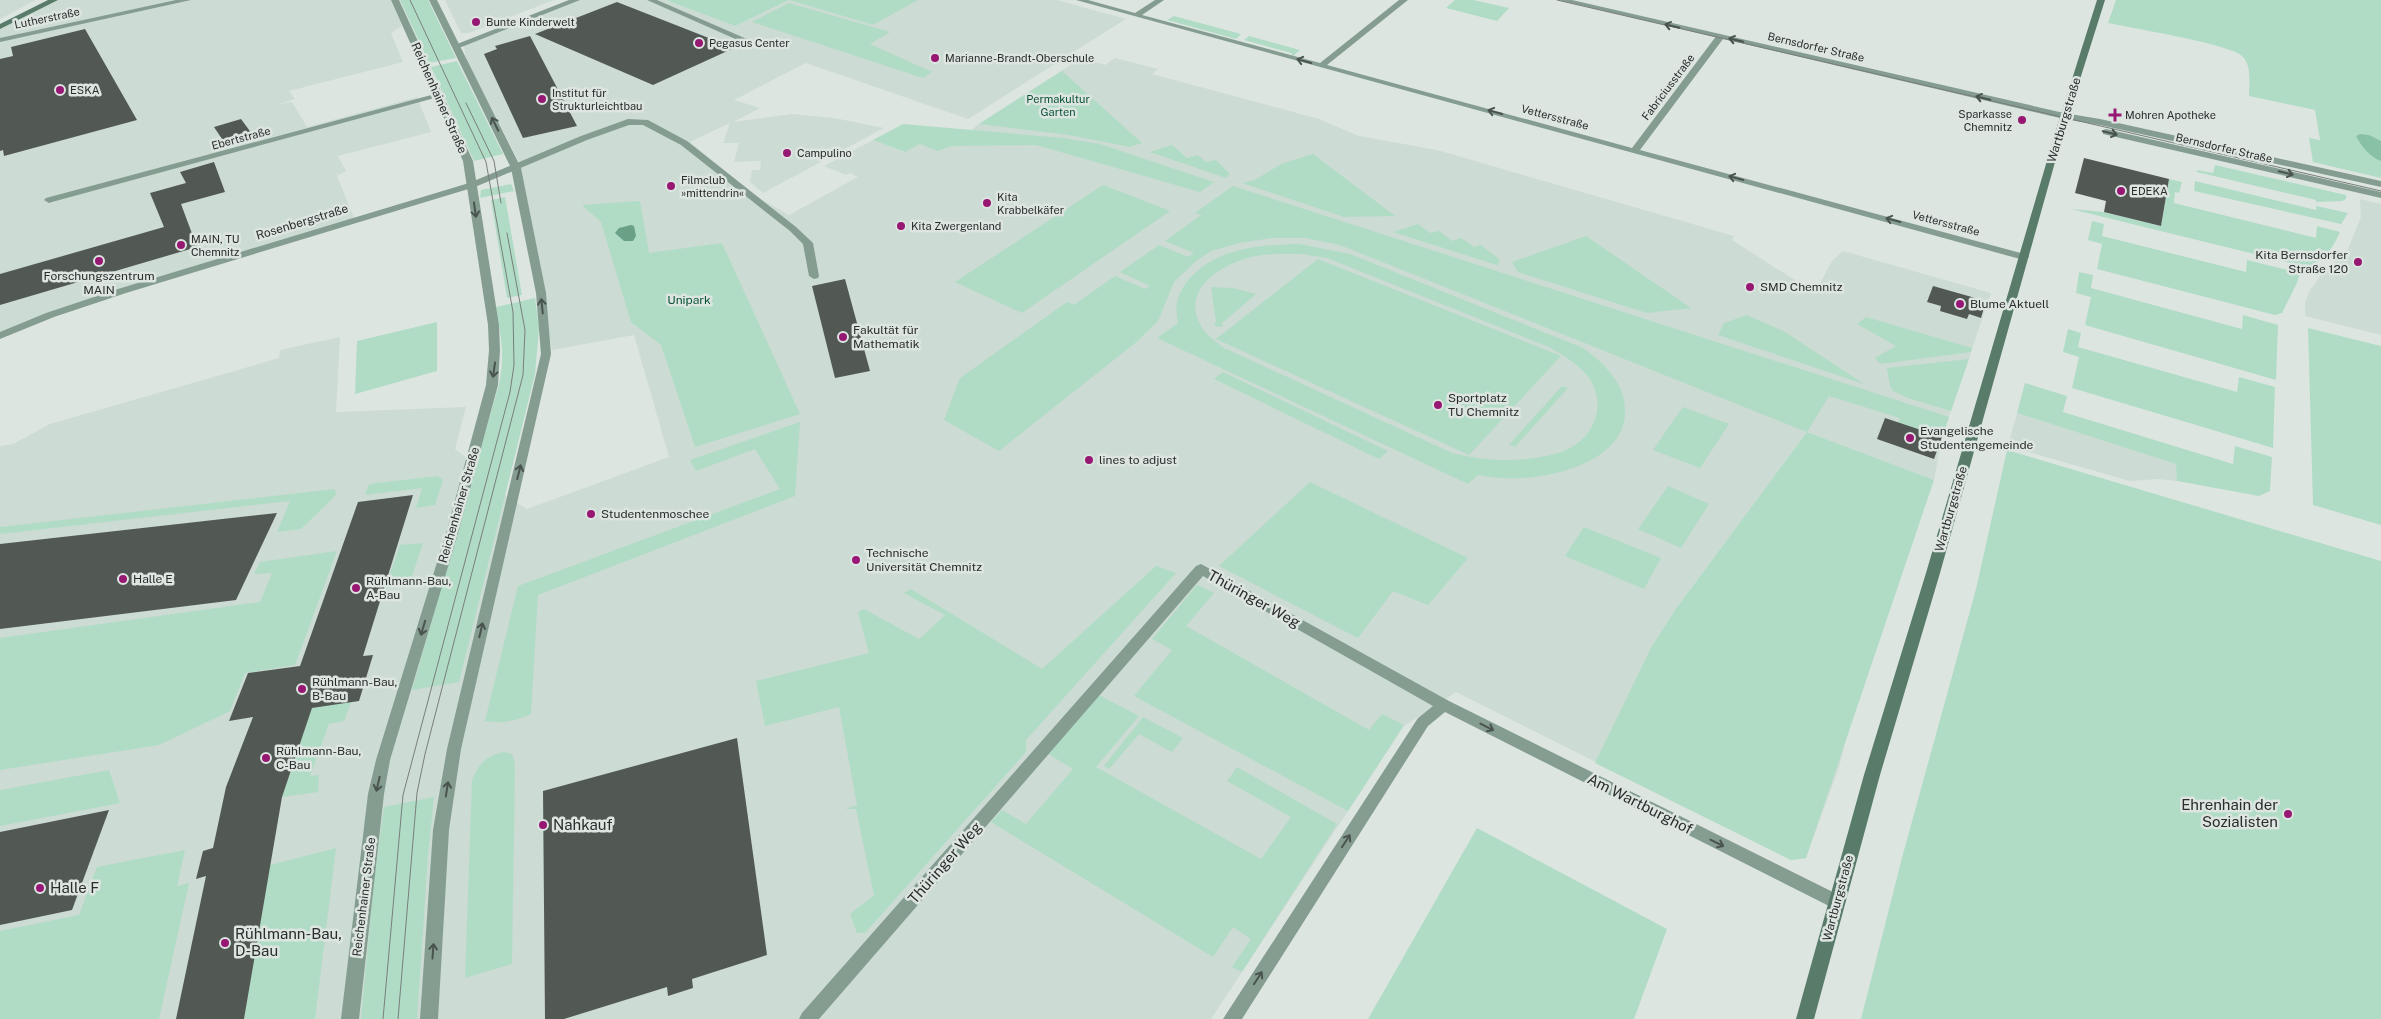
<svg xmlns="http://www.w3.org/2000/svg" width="2381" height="1019" font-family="'Public Sans',sans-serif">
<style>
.built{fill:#ccdbd3}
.green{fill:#b0dcc6;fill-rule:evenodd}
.forest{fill:#89c1a6}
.water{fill:#69a086}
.building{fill:#525955}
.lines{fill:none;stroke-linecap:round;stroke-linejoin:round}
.minor{fill:#859d91;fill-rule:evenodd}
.tertiary{fill:#859d91;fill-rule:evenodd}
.secondary{fill:#587b6a;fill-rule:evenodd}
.tram{stroke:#797e7b;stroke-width:1}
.oneway{stroke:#4a544f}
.poi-dot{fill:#961872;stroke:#dde5e1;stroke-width:2}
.labels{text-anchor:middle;stroke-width:5;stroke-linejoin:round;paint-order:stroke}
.far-street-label{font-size:11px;fill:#2a2d2c;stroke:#dde5e1}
.far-poi-label{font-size:11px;fill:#2a2d2c;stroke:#dde5e1;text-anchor:start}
.far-park-label{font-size:11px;fill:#0b5339;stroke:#dde5e1}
.street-label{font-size:12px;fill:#2a2d2c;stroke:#dde5e1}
.poi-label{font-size:12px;fill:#2a2d2c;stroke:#dde5e1;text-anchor:start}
.park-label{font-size:12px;fill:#0b5339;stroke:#dde5e1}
.near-street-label{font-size:15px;fill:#2a2d2c;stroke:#dde5e1}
.near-poi-label{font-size:15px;fill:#2a2d2c;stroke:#dde5e1;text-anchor:start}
</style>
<rect width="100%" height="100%" fill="#dde5e1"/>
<g class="built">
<path d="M0,0H36L0,19Z"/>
<path d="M54,0H392L402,26L391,33L403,62L289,91L295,99L276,105L292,102L307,127L417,97L431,132L338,156L346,171L337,176L355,220L122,291L0,336V27Z"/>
<path d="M445,0H554L469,33H461Z"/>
<path d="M576,0H666L735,26L789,0L873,25L917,0H1057L1126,19L968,119L806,63L734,100L760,108L733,122L792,114L834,118L884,128L763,193L750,182L752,170H760L761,161L734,162L739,143H723L730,123L690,142L757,197L789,215L858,177L850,173L846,175L824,166L873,140L904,152L920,144L951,146L979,124L1081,58L1105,65L1115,58L1158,69L1152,74L1319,119L1359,136L1437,150L1734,236L1732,240L1815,293L1832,261L1843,251L1991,293L1942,437L1934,480L1807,432L1675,610L1652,646L1850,724L1839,767L1806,858L1791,860L1456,692L1404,726L1211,1019H0V446L13,444L50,424L279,358L280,350L340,337L336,412L466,407L455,449L471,461L507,497L527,509L669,457L634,335L552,350L520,164L467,61L463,43Z"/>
<path d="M2360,199L2381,204V335L2305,316V303L2310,290L2321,275L2348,249L2361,217Z"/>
<path d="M2017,413L2177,464V481L2158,479L2130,481L2008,446Z"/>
</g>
<g class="green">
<path d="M400,0H428L456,58L429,63Z"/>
<path d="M666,0H789L735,26Z"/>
<path d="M789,0H918L873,25Z"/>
<path d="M1455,0H1473L1509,8L1497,21L1446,8Z"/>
<path d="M2116,0H2381V178L2313,162L2309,138L2320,140L2315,110L2249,96C2249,84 2252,65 2242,56C2230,44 2131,28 2108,23Z"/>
<path d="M789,3L890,32L870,44L932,72L923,78L752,22Z"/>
<path d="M1174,16L1241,34L1236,39L1167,20Z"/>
<path d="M1249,36L1300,50L1293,56L1291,53L1244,40Z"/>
<path d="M457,61L503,154L474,161L431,67Z"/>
<path d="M1062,71L1142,143L1130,147L1069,135L979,124Z"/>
<path d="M903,124L1063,138L1100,144L1214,182L1200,192L1036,145L951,146L938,151L920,144L905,152L873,140Z"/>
<path d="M1172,145L1187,158L1198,155L1206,162L1216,160L1230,174L1226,178L1150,152Z"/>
<path d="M1313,154L1395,216L1344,217L1242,183L1255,180L1281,164Z"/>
<path d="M2215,165L2346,195V199L2342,201L2316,202V200L2197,172V170L2213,173Z"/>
<path d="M2169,179L2182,182L2179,193L2175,192L2174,203L2316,238L2317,226L2340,232C2334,246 2323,263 2307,267L2071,209L2104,212L2161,226Z"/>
<path d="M2195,181L2316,210V206L2348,213L2341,224L2194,191Z"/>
<path d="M511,184L514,191L480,198L481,190Z"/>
<path d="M1103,185L1170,211L1022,313L955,282Z"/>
<path d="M1233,186L1949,417L1942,437L1898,423L1900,418L1829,396L1807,432L1934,480L1806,858L1791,860L1595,763L1652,646L1675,610L1807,432L1340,245L1306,238H1272L1239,243L1211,251L1196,261L1174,282L1158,321L1134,344L999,451L944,420L960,378L1067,302L1074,305L1115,276L1145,289L1150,286L1120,272L1159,245L1188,257L1194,253L1165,241L1201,215L1195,213Z"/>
<path d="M505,197L522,295L507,298L491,200Z"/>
<path d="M640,201L649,253L722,243L800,414L695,447L661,345L631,322L601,222L582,205Z"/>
<path d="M2092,221L2104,224L2102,236L2246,272L2247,260L2300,273L2297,283L2282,313L2275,315L2097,269L2102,244L2088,240Z"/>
<path d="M1418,224L1430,233L1439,231L1452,241L1461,238L1474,247L1481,245L1500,260L1497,265L1393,232Z"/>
<path d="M1586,236L1691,308L1647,313L1518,272L1512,262Z"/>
<path d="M1299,244L1350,254L1583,348C1604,363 1626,384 1625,412C1625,463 1546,481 1504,478C1496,478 1487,476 1478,475L1468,484L1157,338L1178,323C1175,307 1176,297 1186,283C1213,248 1258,245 1299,244ZM1301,254L1327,258L1549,347C1563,355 1582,366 1591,381C1608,410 1590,444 1558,453C1522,463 1488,462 1452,453L1222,347C1216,341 1208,336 1203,329C1178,292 1219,265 1251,257C1267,253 1284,254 1301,254Z"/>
<path d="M1318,259L1561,356L1469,455L1216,339Z"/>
<path d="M2079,272L2093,275L2091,288L2242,329L2243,315L2278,325L2276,380L2085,325L2091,297L2076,293Z"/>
<path d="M1211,287L1233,288L1256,294L1222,323L1223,326L1217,327L1214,325L1216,322Z"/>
<path d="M535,298L539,328L535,374L459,682L412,690L499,384C505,356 501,335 496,307Z"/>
<path d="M1747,315L1785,332L1864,384L1718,335L1724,323Z"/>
<path d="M1866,317L1972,348L1971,352L1880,364L1875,358L1896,346L1857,324Z"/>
<path d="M437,322V371L355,394L357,341Z"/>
<path d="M2308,328L2381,346V525L2313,505Z"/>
<path d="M2068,329L2081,333L2078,347L2237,392L2239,377L2275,387L2273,448L2072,388L2079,357L2063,352Z"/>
<path d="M1969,359L1951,411L1908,398L1893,391L1890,386L1887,368Z"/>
<path d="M1223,372L1388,451L1379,459L1214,379Z"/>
<path d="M2025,383L2067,396L2063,412L2233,464L2235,446L2272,457L2270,491L2259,496L2177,481L2176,464L2017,413Z"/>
<path d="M1562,386L1568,388L1515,447L1509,445Z"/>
<path d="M1683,407L1729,424L1700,468L1653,450Z"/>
<path d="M800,422L795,496L538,595L531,714C516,721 502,724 485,721L518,586L780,489L755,449L696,471L690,460Z"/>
<path d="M2007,450L2381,561V1019H1861L1903,854L1976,589Z"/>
<path d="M437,476L443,480L435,505L416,508L422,488L365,495L369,484Z"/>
<path d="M1310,482L1468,558L1428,605L1393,591L1358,638L1219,566Z"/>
<path d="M1668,486L1709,504L1681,548L1638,529Z"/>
<path d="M335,489L336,495L301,529L277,532L290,501L0,534V527Z"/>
<path d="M1584,527L1661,558L1644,589L1565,556Z"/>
<path d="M423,543L409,585L385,588L400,545Z"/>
<path d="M337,551L295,665L245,673L230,711L159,745L0,770V638L260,602L272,573L254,574L260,562Z"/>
<path d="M1156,566L1176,573L1026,740V752L865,933H857L850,914L874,895L856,809H845L857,805L839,707L765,726L756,681L869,653L858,612L864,609L919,639L945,615L904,593L911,589L1042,669Z"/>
<path d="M1197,585L1214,593L1186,626L1369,730L1382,714L1404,725L1348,811L1134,696L1172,650L1152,639Z"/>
<path d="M1099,695L1139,716L1096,767L1261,859L1291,817L1227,781L1237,767L1337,824L1242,972L1232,967L1251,939L1233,927L1213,957L991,822L1002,810L1026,824L1073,769L1047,753Z"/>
<path d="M351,702L344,721L329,724L310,776L319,775L318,792L282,797L312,708Z"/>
<path d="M1143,717L1183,738L1172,752L1139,734L1109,769L1104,766Z"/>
<path d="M503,752L512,754L515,764L512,964L465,978L472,780C479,763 486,757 503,752Z"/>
<path d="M109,770L120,803L0,826V790Z"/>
<path d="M434,797L428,856L417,1019H361L374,882L384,807Z"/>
<path d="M1477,828L1667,929L1634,1019H1368Z"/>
<path d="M336,848L315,1019H244L270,865Z"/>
<path d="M185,850L177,886L189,883L159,1019H0V931L79,915L97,867Z"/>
</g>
<path class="forest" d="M2360,134L2369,135L2381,141V161C2370,157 2361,146 2356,136Z"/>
<path class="water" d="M631,225L634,226L636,236L633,241H624L615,233L619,228Z"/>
<g class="building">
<path d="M617,2L691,31L734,48L653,85L535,34Z"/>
<path d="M85,29L137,120L4,156L3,150L0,151V59L13,56L11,47Z"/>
<path d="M530,36L577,126L523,138L484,54L497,49L495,46Z"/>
<path d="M241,119L252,134L224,142L214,127Z"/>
<path d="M2084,158L2169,179L2161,226L2104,212L2106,201L2075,193Z"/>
<path d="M214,162L225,192L181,204L197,247L0,305V274L164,227L150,193L186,183L180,172Z"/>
<path d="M845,279L870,371L835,378L812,286Z"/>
<path d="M1933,286L1986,301L1981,318L1969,314L1967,319L1940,311L1941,306L1927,302Z"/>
<path d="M1885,418L1942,437L1934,459L1877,439Z"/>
<path d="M413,495L363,656L373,655L359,701L312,708L282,797L244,1019H176L206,876L196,879L203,851L213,848L226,787L253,717L229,721L248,673L300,666L358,502Z"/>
<path d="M277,513L236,600L0,629V544Z"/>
<path d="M737,738L767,955L692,979L693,988L668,996L667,987L564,1019H545L543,791Z"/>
<path d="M109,810L72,910L0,925V832Z"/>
</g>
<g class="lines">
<g class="minor">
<path d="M569,0H580L459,48L452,46Z"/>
<path d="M647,0H657L756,43L749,45Z"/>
<path d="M1076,0H1088L1135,13L1155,0H1164L1142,15L1320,63L1399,0H1408L1327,65L1632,148L1717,35H1723V39L1640,150L2028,255L2029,257L2024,260L2020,259Z"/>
<path d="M435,94L442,96L52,202L49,203L44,200L46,198Z"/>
<path d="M628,119L648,120L687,141L796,227L813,243L819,276L818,278L814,279L809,276L803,244L790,231L681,145L643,125H629L587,140L475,187L126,293L54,317L0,339V332L46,313L118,289L469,183L581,136Z"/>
<path d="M1201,564L1449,701L1843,897L1845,902L1843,907L1837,909L1831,907L1445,712L1428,726L1242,1019H1223L1418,718L1433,706L1203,576L819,1019H799L802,1013L1196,566Z"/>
</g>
<g class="tertiary">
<path d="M176,0H191L0,42V38Z"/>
<path d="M391,0H399L473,161L499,325L500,350L498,385L459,530L390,760L384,794L359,1019H341L368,794L376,760L447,530L486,385L489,350L488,325L463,161Z"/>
<path d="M429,0H437L521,168L546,293L551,354L461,749L449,830L438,1019H420L433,830L447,749L541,354L536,293L511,168Z"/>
<path d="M1558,0H1572L2064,113L2100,119L2381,181V187L2100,125L2064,119Z"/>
<path d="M2106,129L2381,192V198L2103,134V130Z"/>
</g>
<g class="secondary">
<path d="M48,0H58L0,29V24Z"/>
<path d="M2097,0H2105L2064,130L1940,573L1880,775L1814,1019H1796L1864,775L1926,573L2056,130Z"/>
</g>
<g class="tram">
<path d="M1557,0L2381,191"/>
<path d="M466,103L494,161L501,203"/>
<path d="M383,1019L403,795L510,392L514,365L513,312L486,162L410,0"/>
<path d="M398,1019L417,793L425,754L523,375L525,330L507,233"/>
</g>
</g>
<defs><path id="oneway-shaft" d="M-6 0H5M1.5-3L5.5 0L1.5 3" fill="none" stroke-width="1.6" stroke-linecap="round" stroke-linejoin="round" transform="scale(1.25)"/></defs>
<g class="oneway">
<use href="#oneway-shaft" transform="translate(1672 26) rotate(-167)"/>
<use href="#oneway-shaft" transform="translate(1736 40) rotate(-167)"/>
<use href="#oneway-shaft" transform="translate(1304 61) rotate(-165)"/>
<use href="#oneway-shaft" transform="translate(1983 98) rotate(-167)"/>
<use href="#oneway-shaft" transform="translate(1495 112) rotate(-165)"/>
<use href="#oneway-shaft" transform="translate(495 124) rotate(-116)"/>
<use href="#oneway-shaft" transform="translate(2110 133) rotate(13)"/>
<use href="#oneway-shaft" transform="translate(2286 173) rotate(13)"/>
<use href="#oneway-shaft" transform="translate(1736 178) rotate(-165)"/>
<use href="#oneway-shaft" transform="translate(475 210) rotate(82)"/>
<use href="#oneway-shaft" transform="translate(1893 220) rotate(-165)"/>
<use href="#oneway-shaft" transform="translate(542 306) rotate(-96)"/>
<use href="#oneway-shaft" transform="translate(494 370) rotate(98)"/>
<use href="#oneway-shaft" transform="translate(519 472) rotate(-76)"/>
<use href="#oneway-shaft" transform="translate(423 628) rotate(107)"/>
<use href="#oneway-shaft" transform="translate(481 630) rotate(-77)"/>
<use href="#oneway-shaft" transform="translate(1487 727) rotate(27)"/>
<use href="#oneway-shaft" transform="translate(378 784) rotate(103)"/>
<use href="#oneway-shaft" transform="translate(447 789) rotate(-81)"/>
<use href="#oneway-shaft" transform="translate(1346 841) rotate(-57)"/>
<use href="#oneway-shaft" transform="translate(1717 843) rotate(26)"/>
<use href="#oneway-shaft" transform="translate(433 951) rotate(-86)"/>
<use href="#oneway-shaft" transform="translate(1258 978) rotate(-57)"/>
</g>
<g class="poi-dot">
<circle cx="476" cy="22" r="5"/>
<circle cx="699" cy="43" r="5"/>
<circle cx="935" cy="58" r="5"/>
<circle cx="60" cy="90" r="5"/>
<circle cx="542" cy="99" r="5"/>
<path d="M2112.5 107.5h5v5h5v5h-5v5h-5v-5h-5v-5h5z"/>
<circle cx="2022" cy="120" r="5"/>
<circle cx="787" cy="153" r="5"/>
<circle cx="671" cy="186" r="5"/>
<circle cx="2121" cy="191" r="5"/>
<circle cx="987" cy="203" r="5"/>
<circle cx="901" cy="226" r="5"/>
<circle cx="181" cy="245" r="5"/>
<circle cx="99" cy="261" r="5"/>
<circle cx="2358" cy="262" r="5"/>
<circle cx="1750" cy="287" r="5"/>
<circle cx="1960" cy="304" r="5"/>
<circle cx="843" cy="337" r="5"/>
<circle cx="1438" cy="405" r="5"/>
<circle cx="1910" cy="438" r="5"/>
<circle cx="1089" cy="460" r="5"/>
<circle cx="591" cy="514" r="5"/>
<circle cx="856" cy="560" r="5"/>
<circle cx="123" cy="579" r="5"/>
<circle cx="356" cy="588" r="5"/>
<circle cx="302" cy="689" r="5"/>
<circle cx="266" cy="758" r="5"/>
<circle cx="2288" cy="814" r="5"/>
<circle cx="543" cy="825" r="5"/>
<circle cx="40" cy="888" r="5"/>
<circle cx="225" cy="943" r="5"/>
</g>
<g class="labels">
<g class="far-street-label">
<text transform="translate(47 18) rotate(-12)" y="4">Lutherstraße</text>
<text transform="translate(1816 47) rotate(13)" y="4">Bernsdorfer Straße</text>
<text transform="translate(1668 87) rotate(-53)" y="4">Fabriciusstraße</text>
<text transform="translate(1555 117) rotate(15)" y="4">Vettersstraße</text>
<text transform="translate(241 138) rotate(-15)" y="4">Ebertstraße</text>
<text transform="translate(2224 148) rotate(13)" y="4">Bernsdorfer Straße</text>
<text transform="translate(1946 223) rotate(15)" y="4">Vettersstraße</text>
</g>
<g class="far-poi-label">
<text x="486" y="26">Bunte Kinderwelt</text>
<text x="709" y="47">Pegasus Center</text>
<text x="945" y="62">Marianne-Brandt-Oberschule</text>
<text x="70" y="94">ESKA</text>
<text x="552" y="97">Institut für<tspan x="552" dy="13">Strukturleichtbau</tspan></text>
<text x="2012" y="118" text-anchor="end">Sparkasse<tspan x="2012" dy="13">Chemnitz</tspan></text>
<text x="2125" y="119">Mohren Apotheke</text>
<text x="797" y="157">Campulino</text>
<text x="681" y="184">Filmclub<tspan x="681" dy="13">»mittendrin«</tspan></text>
<text x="2131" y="195">EDEKA</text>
<text x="997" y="201">Kita<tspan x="997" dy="13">Krabbelkäfer</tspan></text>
<text x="911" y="230">Kita Zwergenland</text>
<text x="191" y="243">MAIN, TU<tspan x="191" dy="13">Chemnitz</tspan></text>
</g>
<g class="far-park-label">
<text x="1058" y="103">Permakultur<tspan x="1058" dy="13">Garten</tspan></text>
</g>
<g class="street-label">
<text transform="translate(439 98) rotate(66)" y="4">Reichenhainer Straße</text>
<text transform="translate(2064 120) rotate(-73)" y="4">Wartburgstraße</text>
<text transform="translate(302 222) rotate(-17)" y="4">Rosenbergstraße</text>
<text transform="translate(459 505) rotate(-74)" y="4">Reichenhainer Straße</text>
<text transform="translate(1951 509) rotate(-74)" y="4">Wartburgstraße</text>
<text transform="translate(364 897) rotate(-83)" y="4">Reichenhainer Straße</text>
<text transform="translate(1838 898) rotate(-75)" y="4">Wartburgstraße</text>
</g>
<g class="poi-label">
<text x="2348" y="259" text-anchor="end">Kita Bernsdorfer<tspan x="2348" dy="14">Straße 120</tspan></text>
<text x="99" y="280" text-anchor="middle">Forschungszentrum<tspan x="99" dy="14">MAIN</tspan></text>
<text x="1760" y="291">SMD Chemnitz</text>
<text x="1970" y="308">Blume Aktuell</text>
<text x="853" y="334">Fakultät für<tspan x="853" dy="14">Mathematik</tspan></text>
<text x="1448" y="402">Sportplatz<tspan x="1448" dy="14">TU Chemnitz</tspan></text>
<text x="1920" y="435">Evangelische<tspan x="1920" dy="14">Studentengemeinde</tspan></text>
<text x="1099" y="464">lines to adjust</text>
<text x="601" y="518">Studentenmoschee</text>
<text x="866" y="557">Technische<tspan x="866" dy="14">Universität Chemnitz</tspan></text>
<text x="133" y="583">Halle E</text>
<text x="366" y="585">Rühlmann-Bau,<tspan x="366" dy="14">A-Bau</tspan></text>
<text x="312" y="686">Rühlmann-Bau,<tspan x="312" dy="14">B-Bau</tspan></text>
<text x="276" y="755">Rühlmann-Bau,<tspan x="276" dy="14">C-Bau</tspan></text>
</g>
<g class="park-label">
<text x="689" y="304">Unipark</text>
</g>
<g class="near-street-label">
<text transform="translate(1254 599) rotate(29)" y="5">Thüringer Weg</text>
<text transform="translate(1640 804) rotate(27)" y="5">Am Wartburghof</text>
<text transform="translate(945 863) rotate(-49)" y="5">Thüringer Weg</text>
</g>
<g class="near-poi-label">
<text x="2278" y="810" text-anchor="end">Ehrenhain der<tspan x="2278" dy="17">Sozialisten</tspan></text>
<text x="553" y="830">Nahkauf</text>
<text x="50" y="893">Halle F</text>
<text x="235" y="939">Rühlmann-Bau,<tspan x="235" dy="17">D-Bau</tspan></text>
</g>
</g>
</svg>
